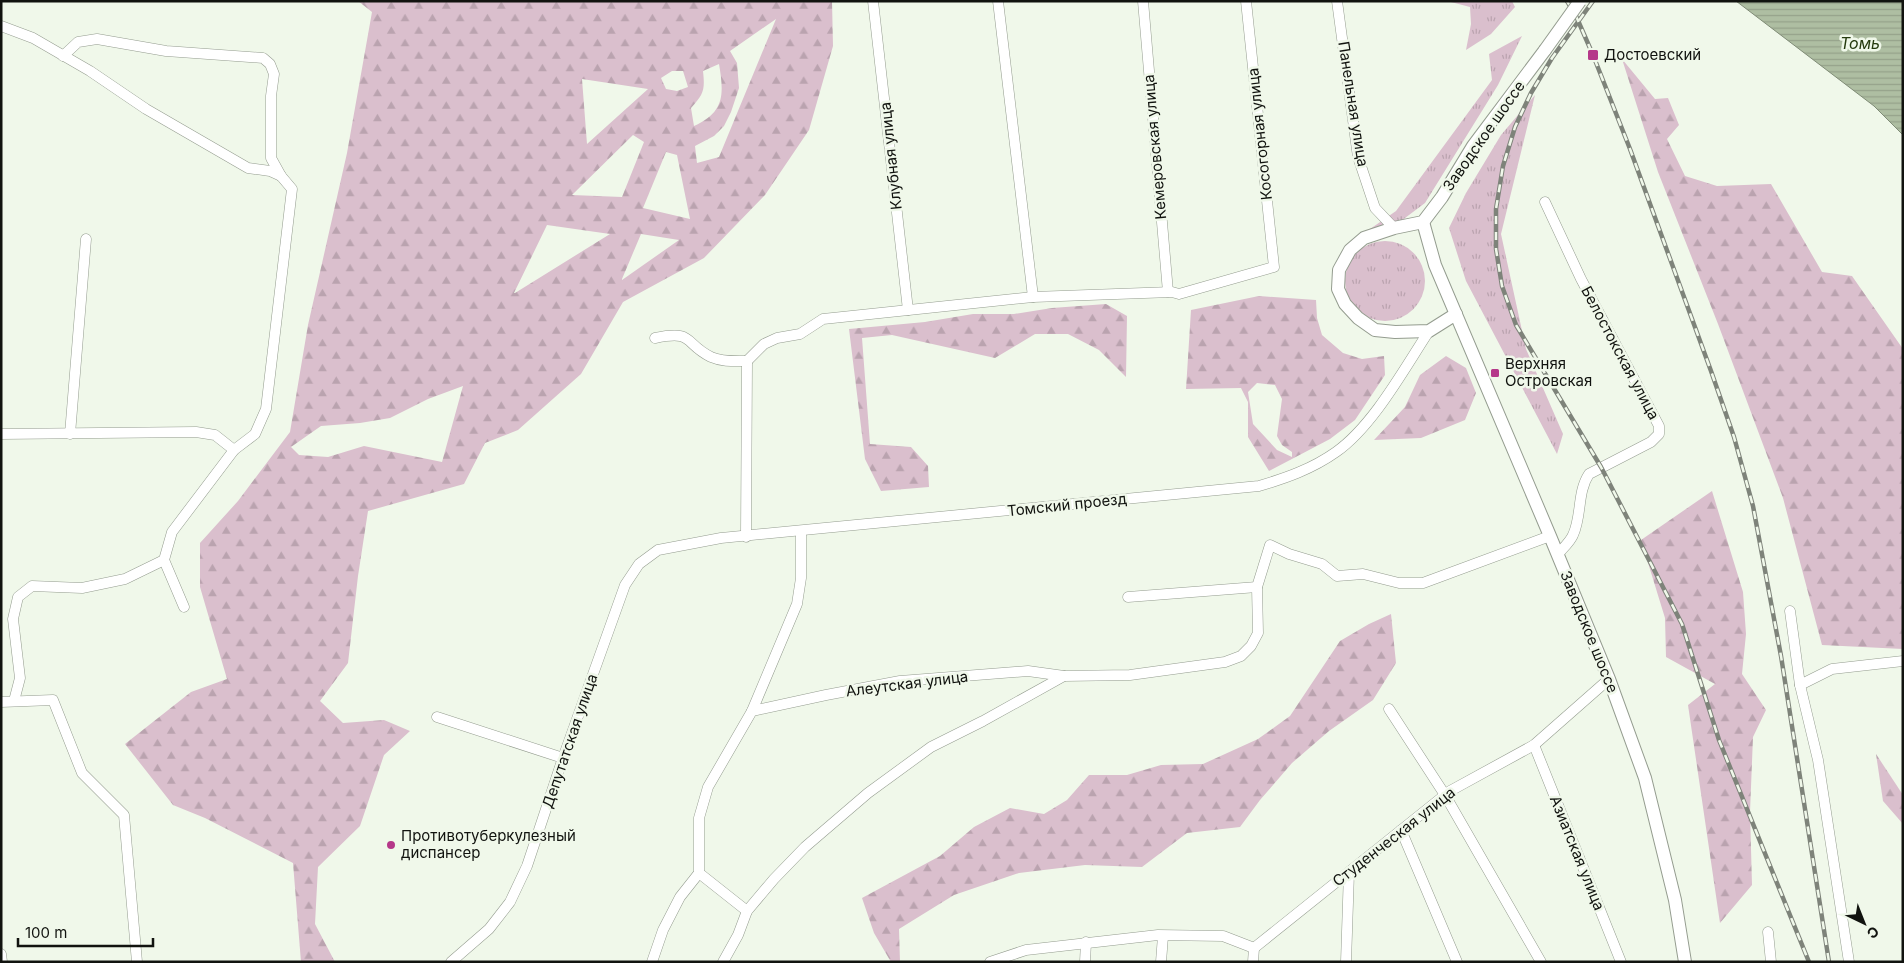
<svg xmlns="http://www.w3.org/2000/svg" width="1904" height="963" font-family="Inter,sans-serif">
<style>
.grass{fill:url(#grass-tufts)}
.forest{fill:url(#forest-firs);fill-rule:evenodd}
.water{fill:url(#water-rules);stroke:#7f8b76}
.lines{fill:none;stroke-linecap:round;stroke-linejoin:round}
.minor-casing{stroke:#949c8f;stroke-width:11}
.major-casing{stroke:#949c8f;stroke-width:14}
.minor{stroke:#fff;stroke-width:10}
.major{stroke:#fff;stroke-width:12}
.rail-casing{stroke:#7e837a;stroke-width:4.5}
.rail{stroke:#f0f8ea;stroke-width:2.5;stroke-dasharray:8;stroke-linecap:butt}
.major-bridge-casing{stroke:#949c8f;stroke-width:14;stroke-linecap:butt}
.major-bridge{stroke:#fff;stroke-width:12}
.poi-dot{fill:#b53889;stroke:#f0f8ea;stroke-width:2}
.labels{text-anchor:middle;stroke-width:5;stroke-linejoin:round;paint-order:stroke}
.poi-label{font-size:15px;fill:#11130f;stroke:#f0f8ea;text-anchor:start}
.street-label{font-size:15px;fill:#11130f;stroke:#f0f8ea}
.water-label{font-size:16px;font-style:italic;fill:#263b0f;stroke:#f0f8ea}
</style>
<defs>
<pattern id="grass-tufts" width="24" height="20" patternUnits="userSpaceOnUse" patternTransform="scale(1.25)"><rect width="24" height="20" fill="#dabfcd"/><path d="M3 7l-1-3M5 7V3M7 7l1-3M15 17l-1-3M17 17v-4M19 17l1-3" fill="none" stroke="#baa3af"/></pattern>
<pattern id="forest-firs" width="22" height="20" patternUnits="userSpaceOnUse" patternTransform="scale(1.25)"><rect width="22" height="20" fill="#dabfcd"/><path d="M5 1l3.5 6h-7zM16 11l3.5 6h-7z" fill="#baa3af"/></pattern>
<pattern id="water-rules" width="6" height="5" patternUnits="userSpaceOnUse" patternTransform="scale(1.25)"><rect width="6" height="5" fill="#aebea2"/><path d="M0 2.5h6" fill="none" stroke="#95a28a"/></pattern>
</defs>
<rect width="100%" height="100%" fill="#f0f8ea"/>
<g class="grass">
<path d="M1447,1H1512L1515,7L1491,34L1466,50L1471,24L1470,7Z"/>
<path d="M1522,36L1498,85L1425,203L1389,230L1357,238L1396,211L1492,80L1489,54Z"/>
<path d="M1535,95L1501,234L1526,349L1563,434L1557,454L1466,281L1449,228L1466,193L1501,135Z"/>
<circle cx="1385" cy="281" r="40"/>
</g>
<g class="forest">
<path d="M358,1H832L833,46L809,130L765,195L704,258L623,302L581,374L518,430L485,443L464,484L368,511L358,576L348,663L320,701L343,723L384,720L410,731L384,755L360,826L318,867L315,924L335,962H301L293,863L205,818L173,805L125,744L191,692L227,679L200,587V543L238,501L290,432L308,325L347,153L372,12ZM776,19L719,157L697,163L695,146L714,136L724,126L731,112L739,88L737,63L730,51ZM719,64C724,94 725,112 694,126L691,108C704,94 705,90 703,71ZM672,71H683L688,87L677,91L666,89L661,78ZM582,79L648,89L587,144ZM633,135L644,142L622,197L572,195ZM666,152L677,155L690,219L643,208ZM547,225L610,234L515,293H514ZM641,234L679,240L622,280V279ZM463,386L442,462L364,446L328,457L299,455L291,447L321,426L360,423L390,418L428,399Z"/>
<path d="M1622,59L1655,99L1668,98L1679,125L1667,139L1685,176L1717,186L1771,184L1822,272L1852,276L1903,349V649L1822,645L1783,498L1718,324L1658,172Z"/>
<path d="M1259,296L1316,300L1317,318L1322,335L1343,353L1362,359L1384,356L1385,375L1355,420L1330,439L1269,471L1248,437V402L1241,388L1186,389L1191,310ZM1257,383L1275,385L1282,399L1277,436L1282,445L1292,452V457L1277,450L1253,424L1248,392Z"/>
<path d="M1106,304L1127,316L1126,377L1099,350L1068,334H1035L995,358L892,335L862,338L870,444L911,447L928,466L929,487L881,491L865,459L849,329L925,322L973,314H1014L1052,308Z"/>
<path d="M1446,356L1466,368L1476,393L1465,420L1421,438L1374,440L1405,407L1420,375Z"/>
<path d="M1712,491L1743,592L1746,634L1742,674L1766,710L1753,737L1750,812L1752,885L1720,923L1688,705L1715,684L1666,657L1665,618L1641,540Z"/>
<path d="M1391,614L1396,663L1373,700L1329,731L1292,763L1260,800L1240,827L1187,833L1142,867L1085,865L1019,873L954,895L899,929L900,962H891L874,933L862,898L940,856L974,827L1010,808L1044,814L1067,800L1089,775H1127L1161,765L1203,764L1258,739L1290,716L1340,641L1369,624Z"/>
<path d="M1876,754L1903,795V824L1883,801Z"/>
</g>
<path class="water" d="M1736,1H1903V135L1874,106Z"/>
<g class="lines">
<defs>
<g id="minor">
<path d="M873,1L908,310"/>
<path d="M998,1L1033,297"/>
<path d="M1143,1L1168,292"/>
<path d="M1337,1L1358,157L1375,208L1394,228"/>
<path d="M1,26L33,38L90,71L146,109L248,168L270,171L281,176L292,189L266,409L255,434L234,450L172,532L164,560L184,607"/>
<path d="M63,56L78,42L97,39L166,51L263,58L270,64L274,74L271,96V158L281,176"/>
<path d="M1545,202L1581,279L1659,426V434L1651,442L1589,474C1577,492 1582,516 1573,535C1570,542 1563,548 1558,554"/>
<path d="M655,338C695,330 683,343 711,357C722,362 735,361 747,361"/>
<path d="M747,361L764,344L777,338L800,334L823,319L1033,297L1172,292L1179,294L1274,267L1246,1"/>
<path d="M1,434L196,432L215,435L234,450"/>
<path d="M70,434L86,239"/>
<path d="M746,537L747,361"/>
<path d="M1128,597L1257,587"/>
<path d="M1790,611L1800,685L1818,760L1849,962"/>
<path d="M1800,685L1832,669L1903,661"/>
<path d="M14,701L20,678L13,619L18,597L32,586L82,588L125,579L164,560"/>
<path d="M1,702L53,700L82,773L124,815L137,962"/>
<path d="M1389,709L1445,795L1541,962"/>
<path d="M752,711L797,604L801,578V531"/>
<path d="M437,717L563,758"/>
<path d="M1534,745L1621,962"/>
<path d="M1401,830L1457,962"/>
<path d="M699,873L747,911"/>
<path d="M1768,932L1771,962"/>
<path d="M1254,948L1450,791L1534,745L1609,679"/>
<path d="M1,954L2,962"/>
<path d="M451,962L489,929L510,902L527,866L563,758L625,585L639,564L658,550L721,538L1259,486C1286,478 1312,469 1336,452C1373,426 1404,369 1429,331"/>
<path d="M652,962L663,930L680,897L699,873V818L708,787L752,711L826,695L900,681L1028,671L1064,676"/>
<path d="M723,962L738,935L747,911L774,879L805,847L868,793L931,747L983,721L1064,676L1130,675L1225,662L1241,656L1251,646L1258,633L1257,587L1270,545L1289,554L1322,564L1337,576L1363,574L1399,583H1423L1550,536"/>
<path d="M990,962L1026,950L1158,935L1223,936L1254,948"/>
<path d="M1085,962L1086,942"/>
<path d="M1161,962L1163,936"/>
<path d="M1253,962L1254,948"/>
<path d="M1346,962L1349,872"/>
</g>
<g id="major">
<path d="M1423,222L1435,265L1550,536L1609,679L1645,778L1675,900L1685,962"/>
<path d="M1456,314L1429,331L1395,332L1375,330L1358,318L1345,304L1338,289L1339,270L1350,250L1364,238L1394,228L1423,222L1442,197L1473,146L1545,50"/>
</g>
</defs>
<use href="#minor" class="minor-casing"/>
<use href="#major" class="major-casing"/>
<use href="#minor" class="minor"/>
<use href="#major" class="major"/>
<defs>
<g id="rail">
<path d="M1567,1L1576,16L1593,55L1630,149L1711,371L1734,437L1753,506L1781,656L1829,962"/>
<path d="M1593,1L1552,58L1531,93L1515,127L1503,166L1496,209V249L1502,286L1516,325L1601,467L1682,624L1719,740L1809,962"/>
</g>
</defs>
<use href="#rail" class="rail-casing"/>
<use href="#rail" class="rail"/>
<defs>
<path id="major-bridge" d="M1545,50L1580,1"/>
</defs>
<use href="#major-bridge" class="major-bridge-casing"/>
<use href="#major-bridge" class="major-bridge"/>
</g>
<g class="poi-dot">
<rect x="1587" y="49" width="12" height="12" rx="2.5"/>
<rect x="1490" y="368" width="10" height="10" rx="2.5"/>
<circle cx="391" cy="845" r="5"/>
</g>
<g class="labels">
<g class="poi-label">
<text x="1604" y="60">Достоевский</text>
<text x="1505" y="369">Верхняя<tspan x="1505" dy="17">Островская</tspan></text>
<text x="401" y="841">Противотуберкулезный<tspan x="401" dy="17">диспансер</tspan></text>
</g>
<g class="street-label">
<text transform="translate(1353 104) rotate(81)" y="5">Панельная улица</text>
<text transform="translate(1260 134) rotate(-96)" y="5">Косогорная улица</text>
<text transform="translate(1484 136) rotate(-55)" y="5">Заводское шоссе</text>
<text transform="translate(1155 147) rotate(-95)" y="5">Кемеровская улица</text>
<text transform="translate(891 156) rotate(-96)" y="5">Клубная улица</text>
<text transform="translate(1620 353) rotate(62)" y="5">Белостокская улица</text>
<text transform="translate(1067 505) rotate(-6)" y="5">Томский проезд</text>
<text transform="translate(1589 632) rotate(68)" y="5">Заводское шоссе</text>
<text transform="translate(907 684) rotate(-7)" y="5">Алеутская улица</text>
<text transform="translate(570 741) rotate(-71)" y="5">Депутатская улица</text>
<text transform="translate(1394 837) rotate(-38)" y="5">Студенческая улица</text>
<text transform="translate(1577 853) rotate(68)" y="5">Азиатская улица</text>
</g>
<g class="water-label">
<text x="1860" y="49">Томь</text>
</g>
</g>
<rect width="1904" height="963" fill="none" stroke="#11130f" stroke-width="5"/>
<g transform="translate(1864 923) rotate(137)" stroke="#f0f8ea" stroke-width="4" paint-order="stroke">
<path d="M0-4L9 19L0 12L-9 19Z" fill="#11130f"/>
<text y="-8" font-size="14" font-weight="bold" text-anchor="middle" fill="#11130f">С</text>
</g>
<path d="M18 938v8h135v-8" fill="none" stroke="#11130f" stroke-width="2.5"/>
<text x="25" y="938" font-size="15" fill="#11130f" stroke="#f0f8ea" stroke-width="4" paint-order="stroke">100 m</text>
</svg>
